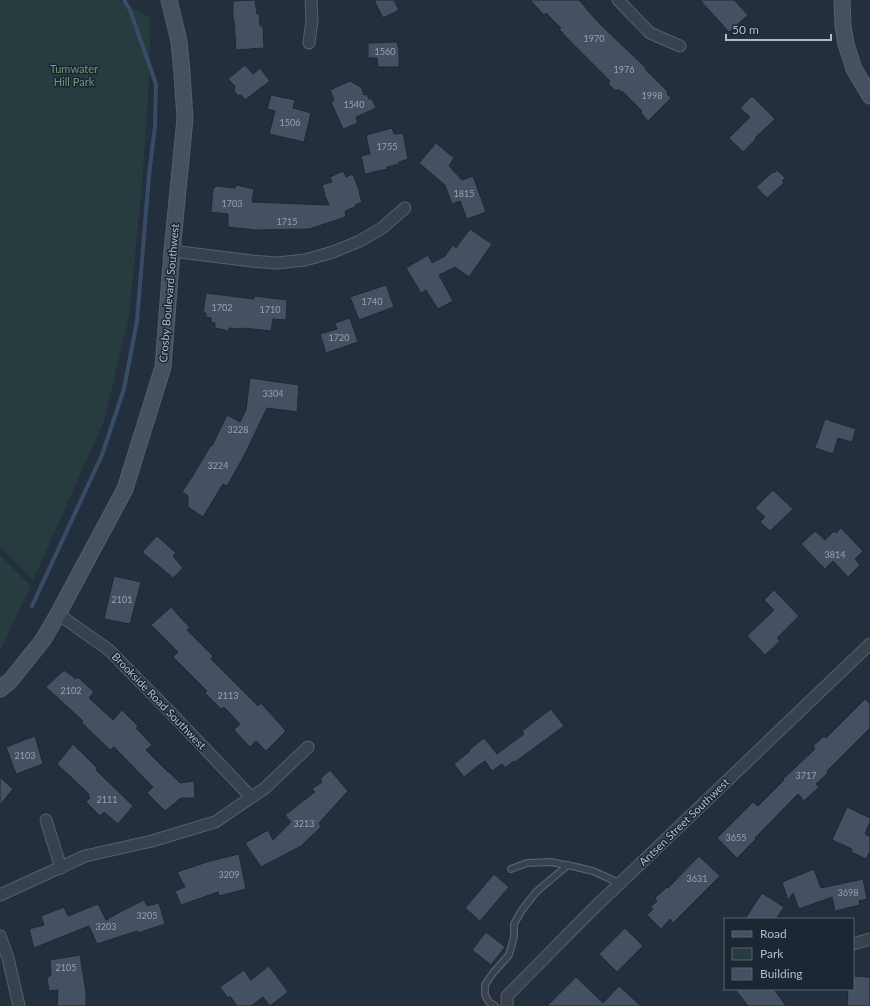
<svg xmlns="http://www.w3.org/2000/svg" width="870" height="1006" font-family="Lato,sans-serif">
<style>
.green{fill:#263c3f}
.lines{fill:none;stroke-linecap:round;stroke-linejoin:round}
.stream{stroke:#394c67;stroke-width:4}
.building{fill:#455162;stroke:#1f2835}
.lane-casing{stroke:#565f6c;stroke-width:8}
.street-casing{stroke:#565f6c;stroke-width:13}
.secondary-casing{stroke:#565f6c;stroke-width:17}
.lane{stroke:#38414e;stroke-width:5.5}
.street{stroke:#38414e;stroke-width:11}
.secondary{stroke:#465061;stroke-width:15}
.labels{text-anchor:middle;stroke-width:3;stroke-linejoin:round;paint-order:stroke}
.number-label{font-size:9px;fill:#98a1af}
.park-label{font-size:11px;fill:#6b9a76;stroke:#1d2633}
.street-label{font-size:11px;fill:#b4bcc9;stroke:#1d2633}
</style>
<rect width="100%" height="100%" fill="#242f3e"/>
<g class="green">
<path d="M0,0H118L150,18L149,83L141,198L129,315L104,421L33,580L0,547Z"/>
<path d="M0,555L31,586L0,651Z"/>
</g>
<g class="lines">
<path class="stream" d="M32,606L102,455L124,389L137,321L149,175L155,126L156,84L130,10L124,0"/>
</g>
<g class="building">
<path d="M255,0L257,14H259L260,26H263L264,48L236,50L234,20H233V1Z"/>
<path d="M374,0H394L399,10L383,18Z"/>
<path d="M530,0H579L587,9V10L602,26L646,68L645,69L668,92L667,94L671,98L648,121L641,113L642,111L622,91L621,92L618,89L616,91L608,84L610,81L570,41L559,29L561,28L546,13L544,15Z"/>
<path d="M700,0H734L748,15L729,32Z"/>
<path d="M397,42L398,47L399,48V67H378L377,58H368V43Z"/>
<path d="M245,65L253,74L260,68L270,81L245,100L241,95H237L234,90L235,86L228,79Z"/>
<path d="M350,81L361,87L364,95L367,94L369,99H372L376,108L356,117L358,123L343,129L331,102L334,100L330,90Z"/>
<path d="M271,95L295,100L293,108L311,113L304,142L269,134L275,111L267,109Z"/>
<path d="M752,96L775,119L755,138L756,139L743,152L729,138L750,117L740,108Z"/>
<path d="M392,128L394,134L403,133L408,159L399,162V164L387,167V169L365,174L361,156L370,154L366,135Z"/>
<path d="M436,143L454,158L449,166L462,180L473,176L486,212L467,219L460,201L452,204L445,185L419,163Z"/>
<path d="M777,170L785,178L782,181L784,183L767,198L756,187L773,172L774,173Z"/>
<path d="M343,171L346,177L353,174L360,193H359L362,202L355,205V207L345,211L346,217L309,229L255,230L228,227V214L211,212L213,189L216,186L235,188L236,185L254,189L252,202L329,205L324,194H325L322,185L332,182L330,177Z"/>
<path d="M470,229L492,244L469,277L455,267L439,275L453,301L438,309L426,290L421,293L406,268L428,255L432,263L445,256L453,245L456,248Z"/>
<path d="M386,285L394,307L359,320L350,297Z"/>
<path d="M206,293L254,299L255,296L287,300L286,320L273,319L271,331L244,328V329L229,328V331L215,328V323L211,322V318L206,317V313H203Z"/>
<path d="M350,318L358,342L326,353L320,334L337,329L335,323Z"/>
<path d="M250,378L299,385L297,412L267,408L244,456L227,486L223,484L203,517L188,507V496L182,492L192,477L211,445L212,446L227,415L240,422L246,410Z"/>
<path d="M825,419L856,429L852,442L838,438L833,454L815,448Z"/>
<path d="M773,490L793,509L770,531L760,522L765,517L755,508Z"/>
<path d="M841,528L863,551L855,559L860,565L848,577L833,561L825,569L801,544L815,531L825,540L834,531L836,533Z"/>
<path d="M157,536L176,553L173,556L183,568L173,578L142,552Z"/>
<path d="M114,576L141,582L130,624L104,619Z"/>
<path d="M774,590L799,616L777,638L780,641L765,655L747,636L774,610L764,600Z"/>
<path d="M171,607L190,628L187,630L213,656L211,659L258,706L261,703L286,731L266,751L256,741L250,747L234,730L240,724L224,707L221,709L205,693L207,691L173,657L178,652L151,625Z"/>
<path d="M64,670L76,679L78,677L94,692L89,698L113,720L122,710L138,726L136,728L152,745L146,750L168,772H169L180,783L194,781L195,798H181L165,811L147,793L153,787L114,747L110,750L81,722L83,721L46,687Z"/>
<path d="M865,699L870,704V728L827,771L828,773L816,784L819,787L804,801L798,794L755,838L756,839L737,858L717,838L753,802L758,806L784,780L783,779L815,749L813,746L824,736L826,738Z"/>
<path d="M551,709L564,726L515,762L514,761L505,768L502,764L492,771L485,761L481,764H480L464,777L454,764L470,751L469,750L484,738L497,754L524,734L522,731Z"/>
<path d="M35,736L43,764L16,774L6,747Z"/>
<path d="M73,744L97,768L96,770L133,806L118,824L104,812L100,816L86,802L90,798L88,795L89,794L57,764Z"/>
<path d="M330,770L348,791L319,823L321,827L301,846L261,867L245,843L268,830L273,840L291,822L285,815L315,792L312,789L322,782L320,779Z"/>
<path d="M0,777L13,789L0,805Z"/>
<path d="M847,807L870,818V822L865,834L870,837V851L866,859L851,852L852,849L832,840Z"/>
<path d="M239,854L246,889L219,896L218,892L181,905L175,891L185,887L177,872L210,861Z"/>
<path d="M699,856L720,876L673,923L670,919L661,929L647,915L653,909L651,907L657,901L655,898L667,887L668,888Z"/>
<path d="M814,869L821,888L863,879L867,899L859,901L860,905L835,911L832,897L799,909L793,893L788,900L782,882Z"/>
<path d="M494,874L509,887L480,921L465,908Z"/>
<path d="M762,893L784,907L776,919H745Z"/>
<path d="M144,900L147,906L159,903L165,924L138,933L137,931L97,944L89,926L34,948L29,929L44,925L41,916L64,907L68,916L98,904L106,920L122,911Z"/>
<path d="M625,928L643,946L617,972L599,954Z"/>
<path d="M486,932L505,947L491,965L472,950Z"/>
<path d="M80,955L86,992V1006H57L58,990L49,991L47,978L51,975L50,960Z"/>
<path d="M269,966L288,992L270,1006L263,997L251,1006H237L230,996L228,998L220,987L244,970L251,980Z"/>
<path d="M853,976L870,977V1006H847L848,989H853Z"/>
<path d="M576,977L603,1003L619,986L641,1006H547Z"/>
<path d="M735,989H774L786,1006H748Z"/>
</g>
<g class="lines">
<defs>
<g id="lane">
<path d="M511,869L527,863L551,862L576,867L593,871L619,883"/>
<path d="M495,1006L489,1002L485,995V985L493,973L509,955L514,937V924L522,910L536,892L568,865"/>
</g>
<g id="street">
<path d="M618,0L650,33L680,46"/>
<path d="M309,43L312,20L311,0"/>
<path d="M172,251L252,261L277,263L305,260L333,252L360,241L382,228L405,208"/>
<path d="M58,614L109,650L173,715L251,797"/>
<path d="M46,820L61,868"/>
<path d="M0,895L85,856L152,841L215,822L265,788L308,747"/>
<path d="M0,936L8,958L19,1006"/>
<path d="M853,944L870,939"/>
<path d="M507,1006V996L592,910L870,644"/>
</g>
<g id="secondary">
<path d="M842,0L843,26L846,44L854,69L870,96"/>
<path d="M0,689L10,681L43,640L58,614L125,489L163,367L172,251L185,119L182,73L179,41L169,0"/>
</g>
</defs>
<use href="#lane" class="lane-casing"/>
<use href="#street" class="street-casing"/>
<use href="#secondary" class="secondary-casing"/>
<use href="#lane" class="lane"/>
<use href="#street" class="street"/>
<use href="#secondary" class="secondary"/>
</g>
<g class="labels">
<g class="number-label">
<text x="594" y="42">1970</text>
<text x="385" y="55">1560</text>
<text x="624" y="73">1976</text>
<text x="652" y="99">1998</text>
<text x="354" y="108">1540</text>
<text x="290" y="126">1506</text>
<text x="387" y="150">1755</text>
<text x="464" y="197">1815</text>
<text x="232" y="207">1703</text>
<text x="287" y="225">1715</text>
<text x="372" y="305">1740</text>
<text x="222" y="311">1702</text>
<text x="270" y="313">1710</text>
<text x="339" y="341">1720</text>
<text x="273" y="397">3304</text>
<text x="238" y="433">3228</text>
<text x="218" y="469">3224</text>
<text x="835" y="558">3814</text>
<text x="122" y="603">2101</text>
<text x="71" y="694">2102</text>
<text x="228" y="699">2113</text>
<text x="25" y="759">2103</text>
<text x="806" y="779">3717</text>
<text x="107" y="803">2111</text>
<text x="304" y="827">3213</text>
<text x="736" y="841">3655</text>
<text x="229" y="878">3209</text>
<text x="697" y="882">3631</text>
<text x="848" y="896">3698</text>
<text x="147" y="919">3205</text>
<text x="106" y="930">3203</text>
<text x="66" y="971">2105</text>
</g>
<g class="park-label">
<text x="74" y="73">Tumwater<tspan x="74" dy="13">Hill Park</tspan></text>
</g>
<g class="street-label">
<text transform="translate(169 293) rotate(-85)" y="4">Crosby Boulevard Southwest</text>
<text transform="translate(159 701) rotate(46)" y="4">Brookside Road Southwest</text>
<text transform="translate(684 822) rotate(-44)" y="4">Antsen Street Southwest</text>
</g>
</g>
<rect x="724" y="918" width="130" height="72" fill="#1d2633" stroke="#59626f"/>
<rect x="732" y="931" width="20" height="6" fill="#465061" stroke="#59626f"/>
<text x="760" y="938" font-size="12" fill="#b4bcc9">Road</text>
<rect x="732" y="948" width="20" height="12" fill="#263c3f" stroke="#59626f"/>
<text x="760" y="958" font-size="12" fill="#b4bcc9">Park</text>
<rect x="732" y="968" width="20" height="12" fill="#455162" stroke="#59626f"/>
<text x="760" y="978" font-size="12" fill="#b4bcc9">Building</text>
<path d="M726 34v6h105v-6" fill="none" stroke="#b4bcc9" stroke-width="2"/>
<text x="732" y="34" font-size="12" fill="#b4bcc9" stroke="#1d2633" stroke-width="3" paint-order="stroke">50 m</text>
</svg>
